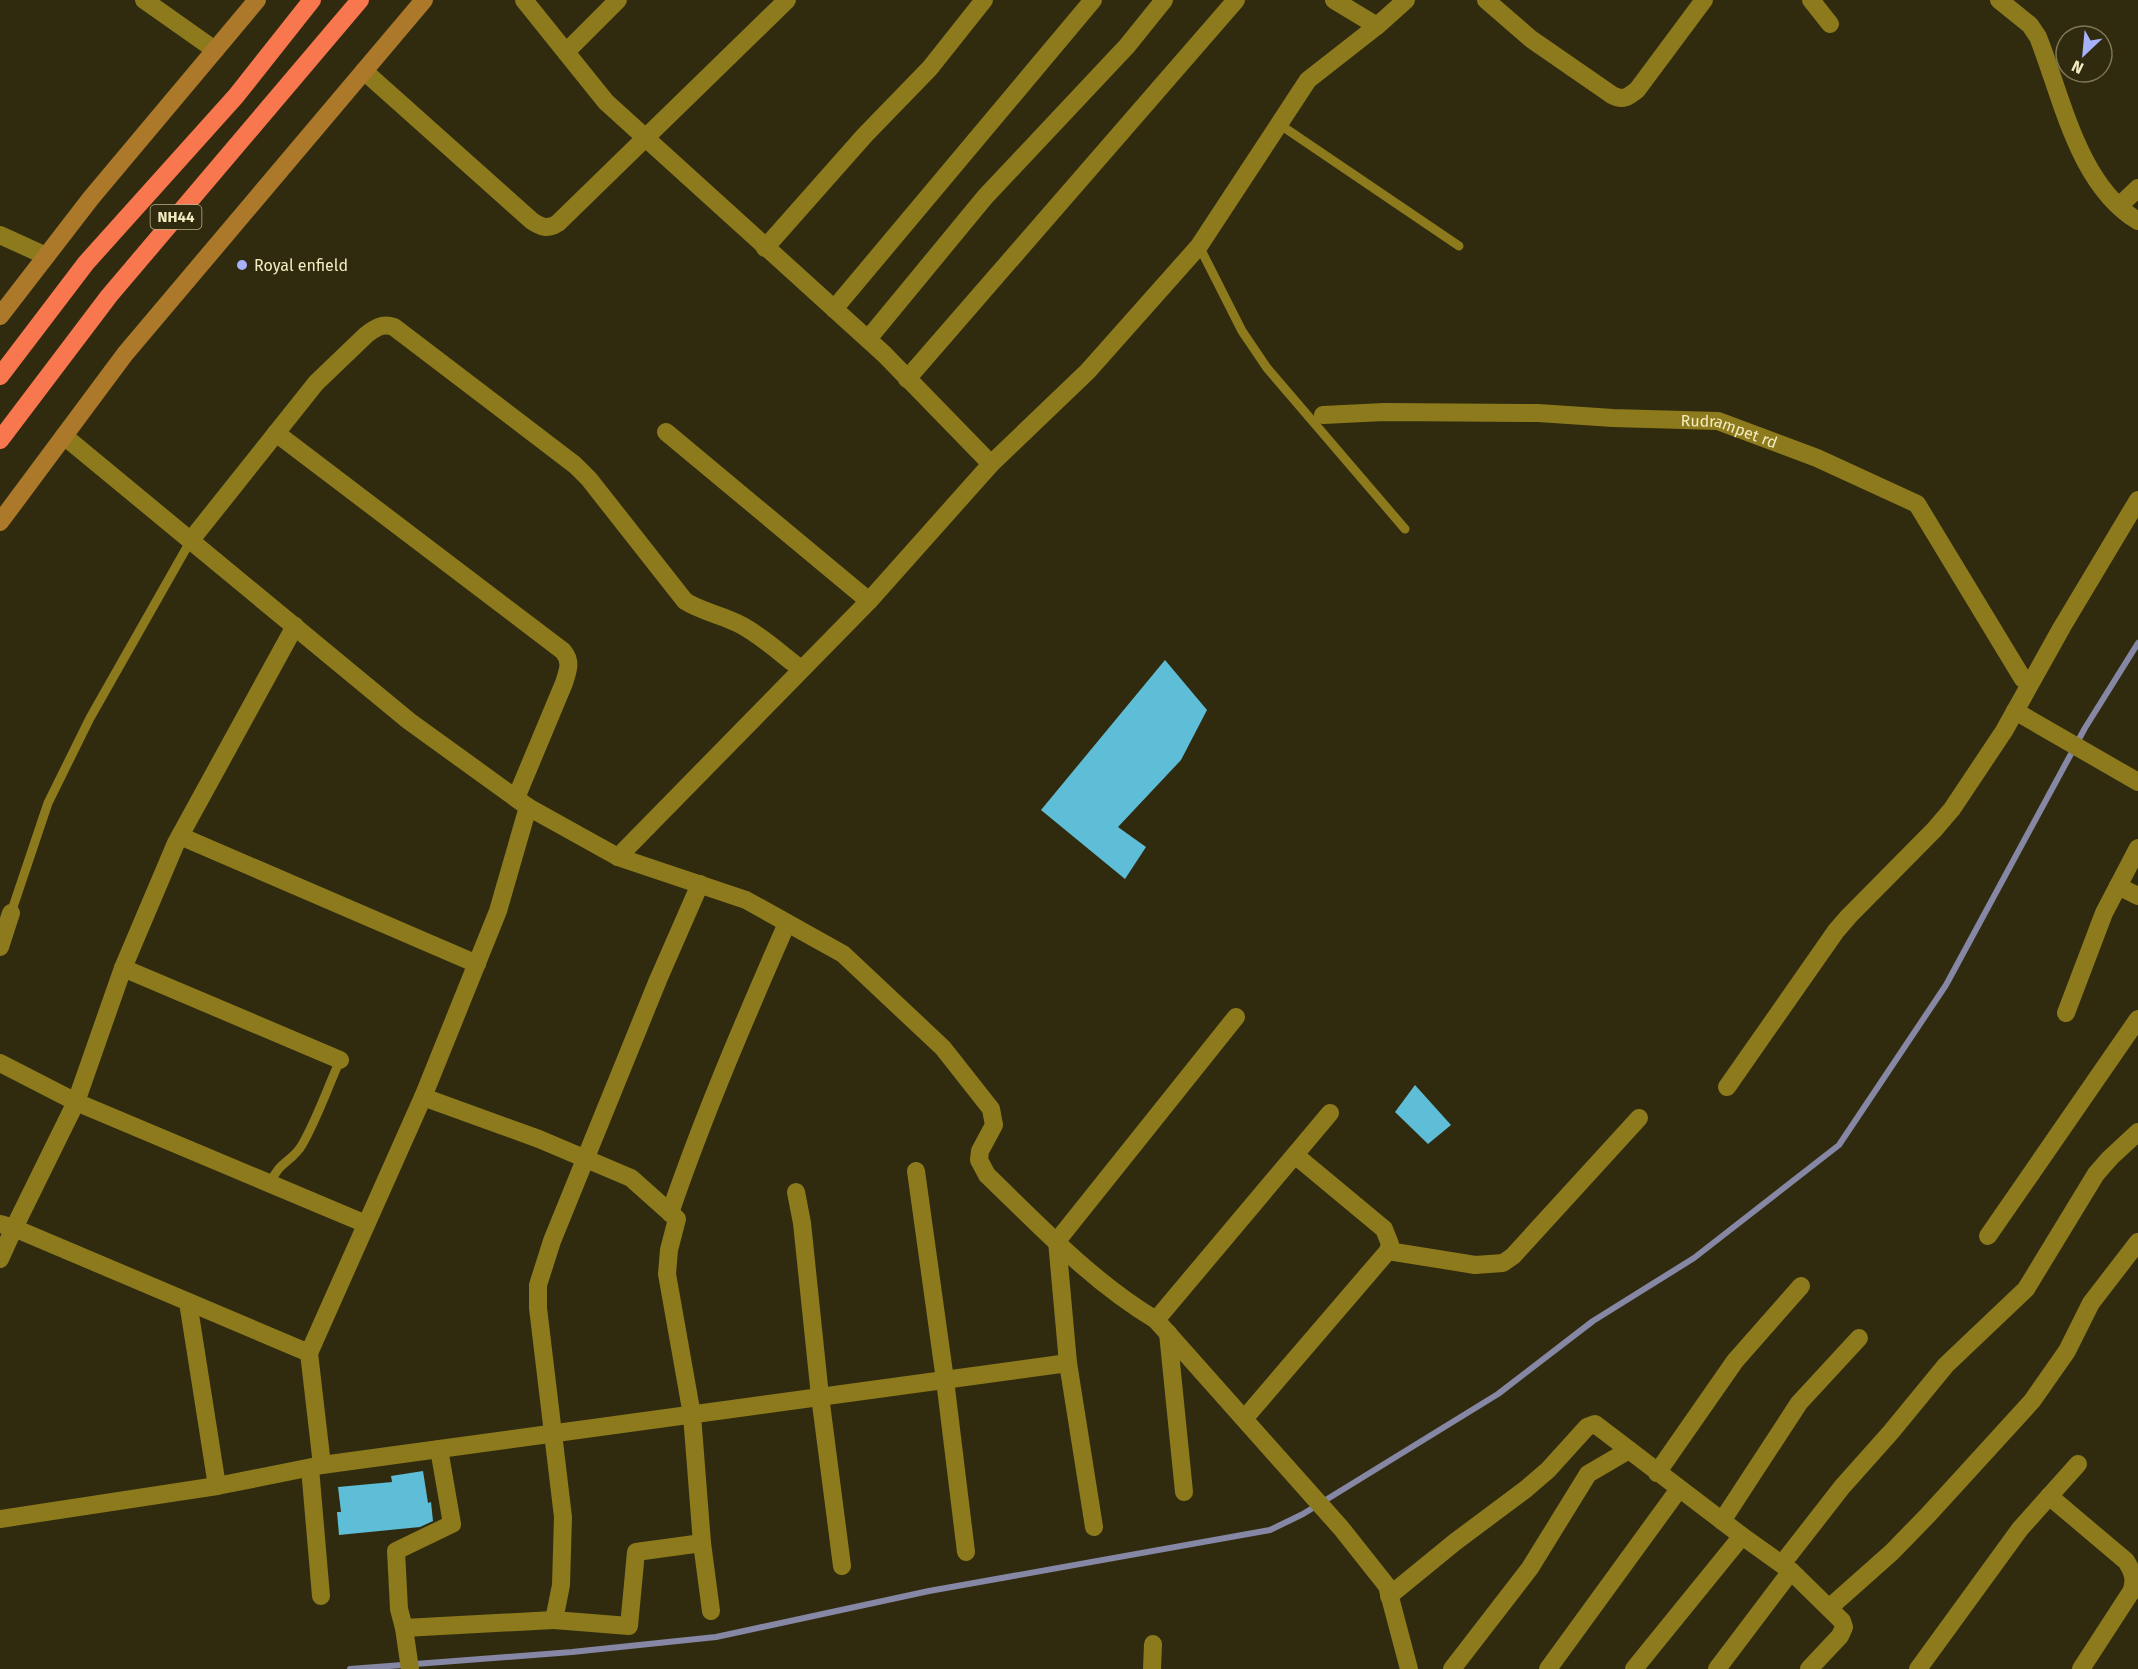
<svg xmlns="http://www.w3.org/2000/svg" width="2138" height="1669" font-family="'Fira Sans',sans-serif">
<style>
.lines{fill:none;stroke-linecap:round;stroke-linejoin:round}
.stream{stroke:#8587a5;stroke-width:6}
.building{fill:#5ebdd7}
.lane{stroke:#8c7a1c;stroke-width:9}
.street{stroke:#8c7a1c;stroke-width:18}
.secondary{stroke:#ac792b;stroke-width:18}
.highway{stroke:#f8774f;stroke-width:18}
.poi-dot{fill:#a7b1fc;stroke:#302b0f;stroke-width:2}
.labels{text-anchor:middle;stroke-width:6;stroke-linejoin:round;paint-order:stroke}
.shield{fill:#302b0f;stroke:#b8b18c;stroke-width:1.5}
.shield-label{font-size:15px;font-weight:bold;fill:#f3ebc1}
.poi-label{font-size:16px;fill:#f3ebc1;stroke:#302b0f;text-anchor:start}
.street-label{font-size:16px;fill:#f3ebc1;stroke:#302b0f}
</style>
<rect width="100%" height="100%" fill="#302b0f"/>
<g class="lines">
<path class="stream" d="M350,1669L572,1652L716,1637L929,1591L1270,1530L1303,1514L1498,1394L1593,1321L1694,1258L1839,1145L1946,985L2085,728L2138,643"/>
</g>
<g class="building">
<path d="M1165,660L1207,710L1181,760L1118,827L1146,847L1125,879L1041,810Z"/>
<path d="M1415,1085L1451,1125L1428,1144L1395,1112Z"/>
<path d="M423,1471L428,1503L431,1502L433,1521L420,1527L339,1535L337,1512H341L338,1487L392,1482L391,1476Z"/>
</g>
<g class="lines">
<g class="lane">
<path d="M1279,124L1459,246"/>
<path d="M1199,246L1242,331L1267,368L1405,529"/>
<path d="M11,913L48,803L90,718L191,540"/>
<path d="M270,1184C278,1162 292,1162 302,1145C317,1119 328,1087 340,1060"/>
</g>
<g class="street">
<path d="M144,0L215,50"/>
<path d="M524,0L606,102L884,354L991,464L1088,371L1199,246L1308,80L1377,26"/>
<path d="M1334,0L1377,26L1406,0"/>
<path d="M1486,0L1531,39L1612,95C1623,101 1628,97 1637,90L1704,0"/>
<path d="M1811,0L1830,24"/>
<path d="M1999,0L2030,25L2038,37C2062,97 2078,185 2138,221"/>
<path d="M566,52L618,0"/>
<path d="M364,71L532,221C541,227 548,230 558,223L787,0"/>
<path d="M2119,206L2138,188"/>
<path d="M0,235L46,256"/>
<path d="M765,248L865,135L930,68L984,0"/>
<path d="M834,309L1093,0"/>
<path d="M868,339L985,197L1127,46L1164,0"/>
<path d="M907,379L1236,0"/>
<path id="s1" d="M1323,415L1384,412L1538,413L1613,418L1718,421L1817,458L1917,504L2023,679"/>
<path d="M666,432L869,601"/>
<path d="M276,433L563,651C572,662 568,670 564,683L516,798"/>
<path d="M64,436L409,721L528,807L618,857L746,900L843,954L943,1048L991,1109L994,1125L980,1151L979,1160L987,1175C1040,1226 1092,1282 1156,1320L1341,1528L1387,1586L1409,1669"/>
<path d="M191,540L316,383L366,335C375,328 382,323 394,327L575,465L589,479L685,601C702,612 723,615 741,625C762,636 781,654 801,669"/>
<path d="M295,626L176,843L123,968L76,1102L14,1228L309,1353L423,1097L498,911L528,807"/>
<path d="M2015,711L2138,782"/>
<path d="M180,836L477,964"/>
<path d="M618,857L869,601L991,464"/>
<path d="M700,884L658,980L552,1241L538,1285V1308L563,1517L561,1585L554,1620L629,1626L636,1552L702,1543"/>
<path d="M2118,886L2138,896"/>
<path d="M0,947L11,913"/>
<path d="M123,968L340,1060"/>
<path d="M2066,1013L2104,913L2138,848"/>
<path d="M0,1063L76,1102L366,1224"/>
<path d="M1727,1087L1836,931L1849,916L1934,830L1952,809L2004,731L2062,627L2138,500"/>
<path d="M423,1097L539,1139L631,1178L677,1219L669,1250L667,1274L692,1415L702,1543L711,1611"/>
<path d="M916,1171L945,1380L966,1552"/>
<path d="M796,1192L802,1223L820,1396L842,1566"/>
<path d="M670,1213C704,1114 745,1019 787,923"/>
<path d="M0,1224L14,1228L0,1259"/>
<path d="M1988,1236L2138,1019"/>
<path d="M1388,1251L1475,1265L1503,1263L1513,1256L1639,1118"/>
<path d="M188,1302L217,1486"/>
<path d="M1156,1320L1330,1113"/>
<path d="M1168,1333L1184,1492"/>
<path d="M309,1353L322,1465"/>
<path d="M1244,1419L1388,1251L1390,1244L1384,1229L1295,1155"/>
<path d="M439,1449L452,1524L396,1551L399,1609L404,1628L554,1620"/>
<path d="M310,1468L321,1596"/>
<path d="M1657,1473L1735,1361L1801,1286"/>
<path d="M2049,1496L2126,1561C2133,1572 2136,1580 2131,1592L2081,1669"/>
<path d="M0,1519L217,1486L322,1465L1068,1363"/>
<path d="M1722,1521L1799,1403L1859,1338"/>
<path d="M1094,1527L1068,1363L1057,1241L1236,1017"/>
<path d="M1782,1564L1842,1487L1891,1432L1946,1365L2026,1289L2096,1174L2110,1158L2138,1132"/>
<path d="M1791,1571L1842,1621L1844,1627L1840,1636L1809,1669"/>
<path d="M1389,1596L1455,1542L1526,1489L1548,1470L1587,1427L1595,1424L1742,1536L1791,1571L1717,1669"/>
<path d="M1829,1608L1892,1552L1928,1515L2032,1401L2067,1351L2091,1303L2138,1242"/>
<path d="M404,1628L410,1669"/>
<path d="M1152,1669L1153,1644"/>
<path d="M1452,1669L1530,1568L1588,1474L1629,1450"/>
<path d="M1548,1669L1679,1489"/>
<path d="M1634,1669L1742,1536"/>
<path d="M1918,1669L2020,1529L2078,1464"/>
</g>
<g class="secondary">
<path d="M0,316L91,198L257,0"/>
<path d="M0,522L125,354L424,0"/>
</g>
<g class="highway">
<path d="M0,376L86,263L236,96L312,0"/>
<path d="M0,440L109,296L360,0"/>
</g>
</g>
<circle class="poi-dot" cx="242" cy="265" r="6"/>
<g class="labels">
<rect class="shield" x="150.5" y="205" width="51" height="24" rx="4.5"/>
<g class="shield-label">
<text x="176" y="222">NH44</text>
</g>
<g class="poi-label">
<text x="254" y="271">Royal enfield</text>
</g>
<g class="street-label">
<text dy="6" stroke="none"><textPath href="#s1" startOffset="408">Rudrampet rd</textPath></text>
</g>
</g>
<g transform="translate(2084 54) rotate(206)"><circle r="28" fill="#302b0f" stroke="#7e7856" stroke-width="1.5"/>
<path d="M0-4.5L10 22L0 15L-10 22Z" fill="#a7b1fc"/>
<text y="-9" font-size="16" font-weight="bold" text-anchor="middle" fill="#f3ebc1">N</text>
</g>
</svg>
